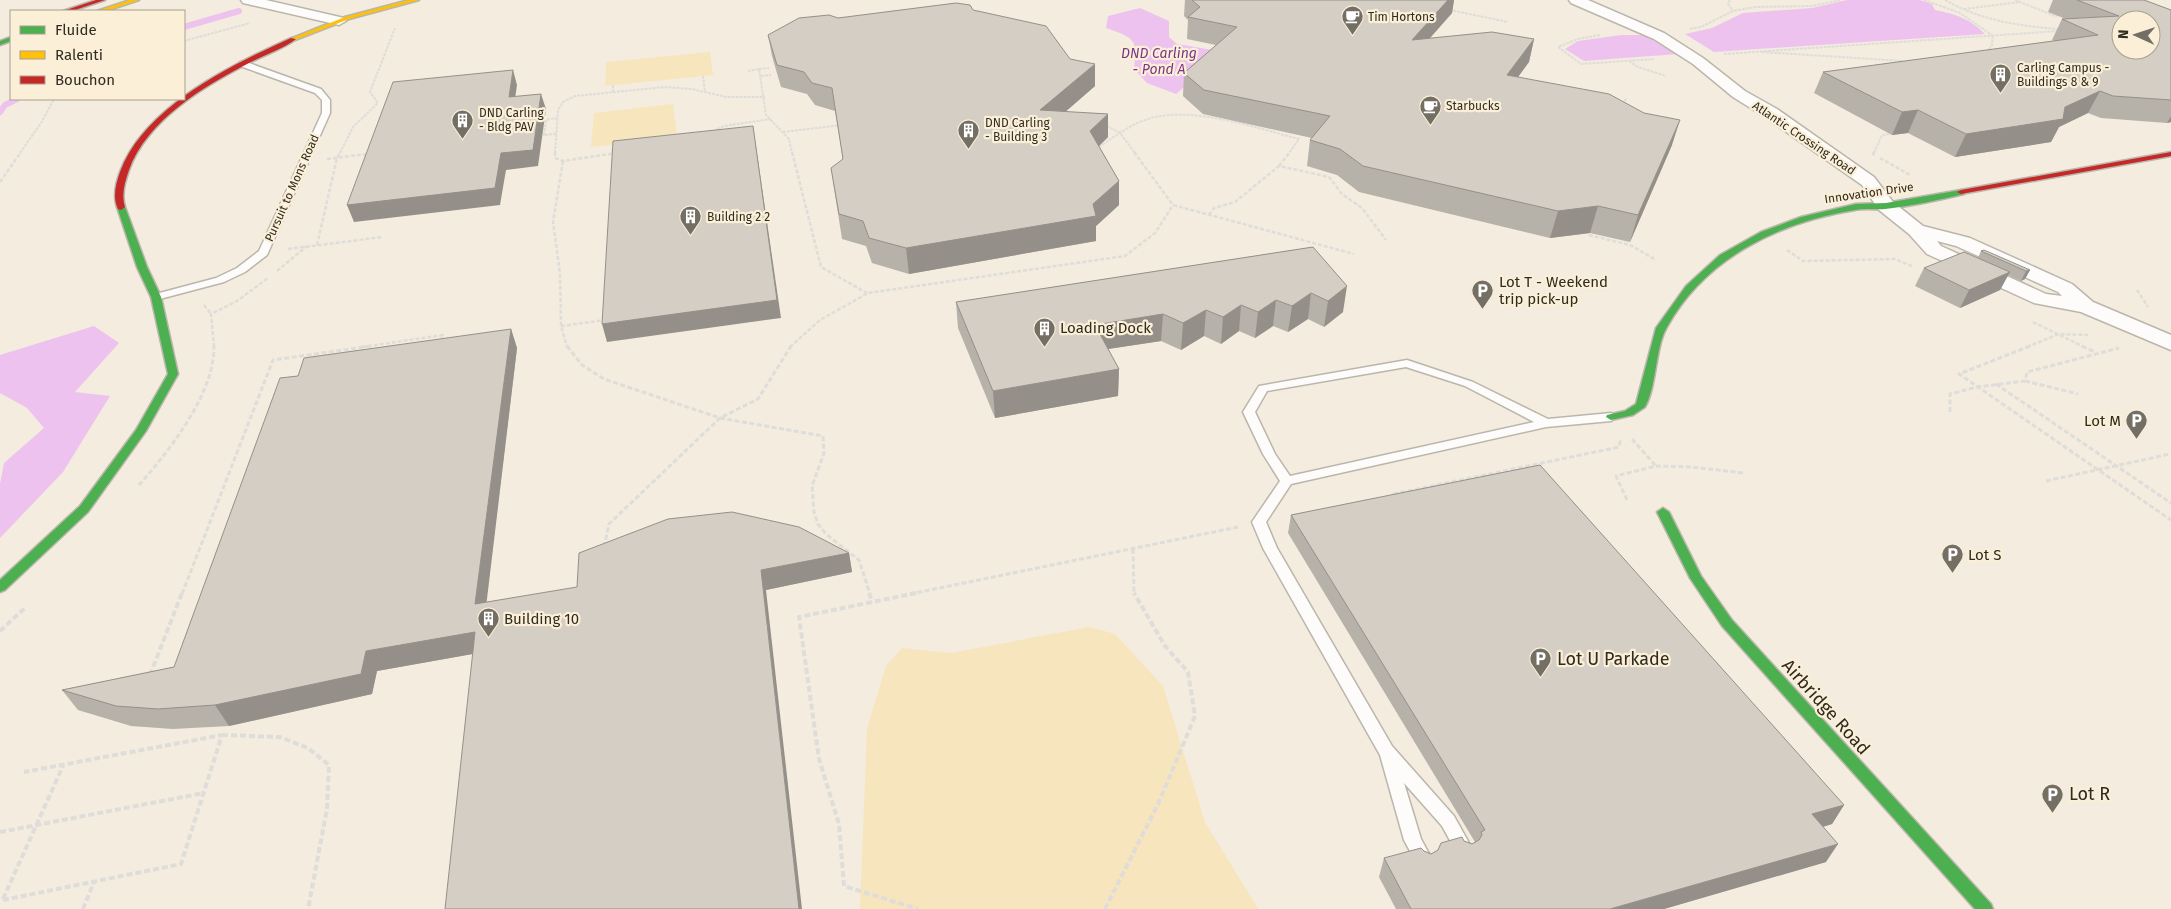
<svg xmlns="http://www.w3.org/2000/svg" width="2171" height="909" font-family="'Fira Sans',sans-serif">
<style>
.green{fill:#f7e5bd}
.water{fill:#eec2ee}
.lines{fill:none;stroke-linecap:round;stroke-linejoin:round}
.stream{stroke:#eec2ee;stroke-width:6}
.lane-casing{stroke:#bbb6ac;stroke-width:3}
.street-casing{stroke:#bbb6ac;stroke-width:3}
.fast-casing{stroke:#bbb6ac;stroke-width:3}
.slow-casing{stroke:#bbb6ac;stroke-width:3}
.jam-casing{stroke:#bbb6ac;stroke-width:3}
.path-far3{stroke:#dfddd9;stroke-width:2;stroke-dasharray:3 1;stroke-linecap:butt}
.path-far2{stroke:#dfddd9;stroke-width:2.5;stroke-dasharray:4 2;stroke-linecap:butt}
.path-far1{stroke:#dfddd9;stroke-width:3;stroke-dasharray:5 2.5;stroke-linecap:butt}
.path{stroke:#dfddd9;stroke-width:4;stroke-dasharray:6 3;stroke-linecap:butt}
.lane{fill:#fdfcfa;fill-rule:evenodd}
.street{fill:#fdfcfa;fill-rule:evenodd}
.fast{fill:#4caf50;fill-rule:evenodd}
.slow{fill:#ffc107;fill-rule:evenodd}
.jam{fill:#c62828;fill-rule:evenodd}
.wall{fill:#b6b1a9}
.shaded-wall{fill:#949089}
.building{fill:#d4cec4;stroke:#949089;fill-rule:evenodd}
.labels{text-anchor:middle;stroke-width:4.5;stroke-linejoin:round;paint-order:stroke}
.far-poi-label{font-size:12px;fill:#2f2b21;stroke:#fbefd7;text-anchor:start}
.far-street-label{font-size:12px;fill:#2f2b21;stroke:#fbefd7}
.far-water-label{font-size:14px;font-style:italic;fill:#7b3686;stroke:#fbefd7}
.poi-label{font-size:15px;fill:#2f2b21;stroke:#fbefd7;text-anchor:start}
.near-poi-label{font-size:18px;fill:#2f2b21;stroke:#fbefd7;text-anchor:start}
.near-street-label{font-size:18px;fill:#2f2b21;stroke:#fbefd7}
</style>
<rect width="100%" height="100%" fill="#f3ecdf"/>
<g class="green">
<path d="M710,52L713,75L605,86L606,62Z"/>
<path d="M673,104L677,138L591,147L594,113Z"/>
<path d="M1089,627L1115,634L1163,686L1205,822L1258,909H860L867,729L886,666L902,648L951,653Z"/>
</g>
<g class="water">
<path d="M1847,0H1920L1932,4L1935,10C1956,14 1970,19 1985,34L1714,52L1685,34L1712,28L1743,13L1812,8Z"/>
<path d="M1140,8L1169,21V37L1177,44L1225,52L1176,94L1147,83L1134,69C1138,38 1134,38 1106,28L1108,16Z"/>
<path d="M1621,35H1643L1678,54L1584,61L1565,49L1578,41Z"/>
<path d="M94,326L119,343L75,392L110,396L63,472L0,538V484L4,463L44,428L27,408L0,393V355Z"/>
</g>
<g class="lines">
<g class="stream">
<path d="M184,27L239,11"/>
<path d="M0,112L5,105L17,99"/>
</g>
<defs>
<g id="lane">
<path d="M240,62H246L321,89L330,100V113L267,255L245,272L224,282L156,300L152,299L151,297L152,295L216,278L237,268L259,251L322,113V100L315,93L240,66Z"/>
<path d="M1407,360L1473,382L1548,419L1611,413L1617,417L1611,421L1546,427L1291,484L1266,522L1277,548L1392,746L1454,816L1474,852L1471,857L1465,860L1459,857L1442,826L1404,783L1421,839L1434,863L1431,868L1425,871L1419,868L1404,840L1380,755L1263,548L1252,522L1280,481L1263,454L1243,412L1259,386ZM1406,367L1465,386L1534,422L1290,476L1275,454L1255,412L1267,391Z"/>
</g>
<g id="street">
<path d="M241,0H266L344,18L346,21L339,25L243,3Z"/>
<path d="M1569,0H1588L1664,33L1703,58L1745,91L1777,109L1874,177L1893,202L1923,226L1970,238L2072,284L2093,302L2171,335V350L2081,312L2034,303L1927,254L1909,234L1879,210L1862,185L1765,117L1733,97L1693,64L1654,39L1571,3ZM1937,241L1956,246L2058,292L2062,296L2046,294L1941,246Z"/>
</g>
<g id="fast">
<path d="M11,37V41L0,45V41Z"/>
<path d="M1961,190L1965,192L1964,194C1939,200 1911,206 1885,209C1875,210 1865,208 1855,210C1779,222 1705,258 1667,327C1655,347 1657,386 1645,407L1633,415L1611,420L1606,417L1607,415L1625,411L1636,404L1656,328L1686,286L1720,255L1761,232L1801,217L1856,204L1886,203Z"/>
<path d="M121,204L125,207L147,267L161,297L178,374L146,431L88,512L5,590L0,592V580L80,506L136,430L168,374L151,297L137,267L117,207Z"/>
<path d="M1663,508L1669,512L1701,576L1732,620L1991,904L1993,909H1975L1722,626L1690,578L1657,512Z"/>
</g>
<g id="slow">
<path d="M130,0H139L106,11H97Z"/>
<path d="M409,0H419L349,19L295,40L290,39L345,17Z"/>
</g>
<g id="jam">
<path d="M96,0H105L72,11H63Z"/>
<path d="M291,38L296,39C283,49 264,55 249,63C204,86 147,120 129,170C125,182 121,194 125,207L121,210L118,209C112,197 116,183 120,172C144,107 231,65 291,38Z"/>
<path d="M2171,152V156L1961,194L1957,192L1961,190Z"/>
</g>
</defs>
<use href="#lane" class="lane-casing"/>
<use href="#street" class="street-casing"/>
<use href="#fast" class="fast-casing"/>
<use href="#slow" class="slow-casing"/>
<use href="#jam" class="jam-casing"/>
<g class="path-far3">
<path d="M1730,0L1728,4L1733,11"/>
<path d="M1924,0L1960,13L1992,35"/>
<path d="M1945,0C1980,20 2018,26 2058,29"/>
<path d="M2015,0L2055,16L2060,15"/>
<path d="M1450,8L1455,11L1508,22"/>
<path d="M1964,9L2020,2"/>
<path d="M1690,29L1701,27L1733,11L1755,7L1812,6L1841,0"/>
<path d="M1600,35L1578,39L1558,47L1581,64L1654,59"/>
<path d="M184,41L250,23"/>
<path d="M1762,52L1903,61"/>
<path d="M1987,53L1992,45L1993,35"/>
<path d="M1724,54L2059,31"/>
<path d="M1629,61L1638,67L1666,76"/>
<path d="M759,69L769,68"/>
<path d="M748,71L759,69L766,115L789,139L792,153"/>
<path d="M703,76L705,92"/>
<path d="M761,76L771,75"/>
<path d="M613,85V93"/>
<path d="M1623,105L1626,98"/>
<path d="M1107,126L1120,133L1135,153"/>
<path d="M714,131L724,126L771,119"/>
<path d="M783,132L842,125"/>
<path d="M556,134L544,135L546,120L557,118"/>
<path d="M1099,147C1114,137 1128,126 1145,120C1190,104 1255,128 1299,139L1289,153"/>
<path d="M20,153L41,123L54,99"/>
<path d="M340,153L353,127L378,103L370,92L395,28"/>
<path d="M555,153L558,110L563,102L575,96L665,87L692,89L726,97H765"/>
<path d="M1874,153L1882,135L1889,134"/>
</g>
<g class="path-far2">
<path d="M555,152V158L563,161L616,153"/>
<path d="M792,152L821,267L867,293"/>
<path d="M1134,152L1173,205L1354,254"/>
<path d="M1874,152L1873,154L1875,155"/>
<path d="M1880,158L1910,175"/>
<path d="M327,159L368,154"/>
<path d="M563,161L553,222L560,273L561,326L567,347"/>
<path d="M1279,166L1290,152"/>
<path d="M0,182L21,152"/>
<path d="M1209,215L1214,208L1235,202L1279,166L1329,177L1342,194L1362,208L1386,240"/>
<path d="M1589,235L1630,245L1656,260"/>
<path d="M317,245L337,158L340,152"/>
<path d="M288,249L382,237"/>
<path d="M1787,250L1803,261L1895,259L1914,267"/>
<path d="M277,271L307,246"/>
<path d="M2137,290L2148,307"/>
<path d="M204,305L211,314"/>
<path d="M2033,322L2084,347"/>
<path d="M561,326L605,320"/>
<path d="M214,347L211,314L237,301L268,278"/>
<path d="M362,347L443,335L441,342"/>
<path d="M790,347L820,320L868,293L1125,256L1155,233L1173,205"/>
<path d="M2027,347L2059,334L2088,335"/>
</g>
<g class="path-far1">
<path d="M567,346L582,365L604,379L720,418L823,436L824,453L812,486L814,512L818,524L826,534L859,560L870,594"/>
<path d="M2030,346L1959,374L2171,520"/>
<path d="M2082,346L2095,352"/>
<path d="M2025,381L2078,394"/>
<path d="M1996,384L2171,503"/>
<path d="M1950,412V394L1977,387L2025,381L2027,372L2119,348"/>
<path d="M1632,439L1656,466"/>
<path d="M2046,481L2170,454"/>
<path d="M139,485C169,451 215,393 214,346"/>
<path d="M1393,494L1619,447L1620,442L1623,441"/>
<path d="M1627,500L1616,476L1656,466L1692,467L1743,473"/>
<path d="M604,547L609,524L720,418L758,399L791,346"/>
<path d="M1133,549L1134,594"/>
<path d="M182,594L273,360L371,346"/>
<path d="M910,594L1238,527"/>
</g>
<g class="path">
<path d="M869,593L872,602"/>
<path d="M916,593L799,617L819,759L839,824L844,886L918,909"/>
<path d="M0,631L26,607"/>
<path d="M150,675L182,593"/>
<path d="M222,735L280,737L308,748L329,765L327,809L308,909"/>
<path d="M0,832L204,793"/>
<path d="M3,899L63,766"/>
<path d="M3,900L181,864L222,735L24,772"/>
<path d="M83,909L94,882"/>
<path d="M1105,909L1159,802L1195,716L1188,672L1165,646L1134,593"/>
</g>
<use href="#lane" class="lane"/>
<use href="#street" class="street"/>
<use href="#fast" class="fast"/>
<use href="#slow" class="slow"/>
<use href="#jam" class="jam"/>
</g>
<g class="wall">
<path d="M1185,0H1454L1452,13L1430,38L1534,39L1529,62L1518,77L1672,145L1630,242L1590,233L1550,238L1359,192L1337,175L1307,166L1310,140L1312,138L1203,114L1183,96L1184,73L1216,45L1187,39L1188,20L1184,16Z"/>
<path d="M2053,0H2144L2171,10V122L2167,123L2101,118L2088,113L2059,127L2051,142L1955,157L1908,133L1892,135L1814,93L1823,72L2054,41L2052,40L2062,19H2066L2048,12Z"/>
<path d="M973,10L1070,59L1095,86L1065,112L1108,114V137L1099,146L1119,181V205L1096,226V241L909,274L872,263L866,246L842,239L831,168L843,160L835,111L815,105L807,94L781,87L772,56L768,35L838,18Z"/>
<path d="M1313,247L1343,312L1324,327L1308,319L1288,332L1273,326L1255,338L1239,331L1221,344L1204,336L1181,350L1161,341L1108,349L1119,369L1118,396L995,418L958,328L956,302Z"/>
<path d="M1981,251L2030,270L2025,279L2021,281L2008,275L2000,290L1960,308L1915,286L1924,268L1978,258Z"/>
<path d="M511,329L517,348L486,602L849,553L852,572L766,590L472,654L377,671L372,694L229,726L173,729L131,726L78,710L62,690L174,667Z"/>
<path d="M1291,515L1844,805L1832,824L1823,827L1826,862L1664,909H1396L1379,877L1384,858L1424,851L1431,854L1438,850L1464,841L1472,844L1475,842L1288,533Z"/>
</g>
<g class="shaded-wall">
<path d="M1448,0H1454L1452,13L1408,63L1412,40Z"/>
<path d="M1534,39L1529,62L1502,99L1507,75Z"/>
<path d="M1095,64V86L1041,133L1040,110Z"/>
<path d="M513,70L517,85L513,113L509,97Z"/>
<path d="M2100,91L2088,113L2059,127L2051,142L1955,157L1966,134L2065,107Z"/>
<path d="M541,94L546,109L538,166L506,170L500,205L354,222L347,205Z"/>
<path d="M1918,110L1908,133L1892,135L1902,112Z"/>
<path d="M1108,114V137L1090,155V131Z"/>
<path d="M2171,116V122L2167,123Z"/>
<path d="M1680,120L1672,145L1630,242L1638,215Z"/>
<path d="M753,126L781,318L607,342L602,324Z"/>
<path d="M1119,181V205L1096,226V241L909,274L906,248L1093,204Z"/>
<path d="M1598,206L1590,233L1550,238L1558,211Z"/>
<path d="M2030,270L2025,279L2021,281L2026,271Z"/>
<path d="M2010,272L2000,290L1960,308L1969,290Z"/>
<path d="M1347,286L1343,312L1324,327L1328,301Z"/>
<path d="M1311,293L1308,319L1288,332L1292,306Z"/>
<path d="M1276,300L1273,326L1255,338L1258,312Z"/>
<path d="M1241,305L1239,331L1221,344L1223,317Z"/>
<path d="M1206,310L1204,336L1181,350L1183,323Z"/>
<path d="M1163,314L1161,341L1095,351V325Z"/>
<path d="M511,329L517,348L484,624L475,604Z"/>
<path d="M1119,369L1118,396L995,418L993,391Z"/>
<path d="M849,553L852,572L766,590L802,909H799L761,570Z"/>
<path d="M475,632L484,652L377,671L372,694L229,726L215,705L366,651Z"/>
<path d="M1844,805L1832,824L1801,833L1812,814Z"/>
<path d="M1838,844L1826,862L1664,909H1610Z"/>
</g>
<g class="building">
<path d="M1192,0H1448L1412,40L1492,32L1534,39L1507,75L1609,94L1644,113L1680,120L1638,215L1598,206L1558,211L1363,166L1340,149L1310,140L1330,116L1204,90L1184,73L1237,27L1188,17L1200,7Z"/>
<path d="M2077,0H2144L2171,10V100L2113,96L2100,91L2065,107L2063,119L1966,134L1918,110L1902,112L1823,72L2098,35L2062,19L2119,16ZM2121,20H2151V50H2121Z"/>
<path d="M956,3L970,5L973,10L1046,26L1070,59L1095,64L1040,110L1108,114L1090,131L1119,181L1093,204L1096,216L906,248L869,238L863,221L839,214L831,168L843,159L832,88L812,83L804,72L777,65L768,35L799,18L829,15L838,18Z"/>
<path d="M513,70L509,97L541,94L533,150L501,153L495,188L347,205L393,82Z"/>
<path d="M753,126L777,300L602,324L613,141Z"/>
<path d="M1313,247L1347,286L1328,301L1311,293L1292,306L1276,300L1258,312L1241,305L1223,317L1206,310L1183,323L1163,314L1095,325L1119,369L993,391L956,302Z"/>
<path d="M1984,250L2030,270L2026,271L1981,251Z"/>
<path d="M1964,252L2010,272L1969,290L1924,268Z"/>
<path d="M511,329L475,604L577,587L579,553L668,519L732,512L799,527L849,553L761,570L799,909H445L475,632L366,651L361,674L215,705L158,709L116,706L62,690L174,667L280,378L298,376L304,358Z"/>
<path d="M1540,465L1844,805L1812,814L1838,844L1610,909H1411L1384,858L1421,848L1424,851L1431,854L1438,850L1441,843L1462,837L1464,841L1472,844L1479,840L1482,835L1481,832L1485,830L1291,515Z"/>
</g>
<defs>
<symbol id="cafe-pin" viewBox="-11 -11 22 30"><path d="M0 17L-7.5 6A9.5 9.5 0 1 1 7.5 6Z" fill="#746f64" stroke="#fbefd7"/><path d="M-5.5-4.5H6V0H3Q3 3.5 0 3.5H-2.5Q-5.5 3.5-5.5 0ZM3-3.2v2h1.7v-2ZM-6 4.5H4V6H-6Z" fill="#fff"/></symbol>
<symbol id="building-pin" viewBox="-11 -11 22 30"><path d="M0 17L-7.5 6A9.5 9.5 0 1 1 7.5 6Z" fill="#746f64" stroke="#fbefd7"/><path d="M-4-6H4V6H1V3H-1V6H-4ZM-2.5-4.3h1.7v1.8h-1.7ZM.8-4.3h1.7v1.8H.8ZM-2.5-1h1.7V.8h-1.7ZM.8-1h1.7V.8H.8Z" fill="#fff"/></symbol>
<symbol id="parking-pin" viewBox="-11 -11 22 30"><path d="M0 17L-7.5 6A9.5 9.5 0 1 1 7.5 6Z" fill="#746f64" stroke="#fbefd7"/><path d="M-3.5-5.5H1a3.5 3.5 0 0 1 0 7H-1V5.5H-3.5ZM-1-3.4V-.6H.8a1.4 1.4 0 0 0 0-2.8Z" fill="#fff"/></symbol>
</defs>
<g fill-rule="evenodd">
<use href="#cafe-pin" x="1340" y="4" width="25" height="34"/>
<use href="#building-pin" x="1988" y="62" width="25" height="34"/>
<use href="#cafe-pin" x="1418" y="94" width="25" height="34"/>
<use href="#building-pin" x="450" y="108" width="25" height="34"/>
<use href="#building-pin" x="956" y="118" width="25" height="34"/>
<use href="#building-pin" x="678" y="204" width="25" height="34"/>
<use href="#parking-pin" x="1470" y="278" width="25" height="34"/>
<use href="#building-pin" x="1032" y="316" width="25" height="34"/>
<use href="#parking-pin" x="2124" y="408" width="25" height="34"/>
<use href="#parking-pin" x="1940" y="542" width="25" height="34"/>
<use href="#building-pin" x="476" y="606" width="25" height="34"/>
<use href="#parking-pin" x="1528" y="646" width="25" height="34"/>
<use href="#parking-pin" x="2040" y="782" width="25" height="34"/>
</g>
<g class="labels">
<g class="far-poi-label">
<text x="1368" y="21">Tim Hortons</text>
<text x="2017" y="72">Carling Campus -<tspan x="2017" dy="14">Buildings 8 &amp; 9</tspan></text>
<text x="1446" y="110">Starbucks</text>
<text x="479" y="117">DND Carling<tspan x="479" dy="14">- Bldg PAV</tspan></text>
<text x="985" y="127">DND Carling<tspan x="985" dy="14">- Building 3</tspan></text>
<text x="707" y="221">Building 2 2</text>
</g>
<g class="far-street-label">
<text transform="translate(1804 138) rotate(34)" y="4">Atlantic Crossing Road</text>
<text transform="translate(292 188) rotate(-66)" y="4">Pursuit to Mons Road</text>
<text transform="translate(1869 193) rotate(-8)" y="4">Innovation Drive</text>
</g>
<g class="far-water-label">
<text x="1159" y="58">DND Carling<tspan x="1159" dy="16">- Pond A</tspan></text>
</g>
<g class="poi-label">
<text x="1499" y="287">Lot T - Weekend<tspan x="1499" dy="17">trip pick-up</tspan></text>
<text x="1060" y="333">Loading Dock</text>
<text x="2121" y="426" text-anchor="end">Lot M</text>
<text x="1968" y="560">Lot S</text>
<text x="504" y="624">Building 10</text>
</g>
<g class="near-poi-label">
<text x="1557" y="665">Lot U Parkade</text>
<text x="2069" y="800">Lot R</text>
</g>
<g class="near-street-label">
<text transform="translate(1826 707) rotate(48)" y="6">Airbridge Road</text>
</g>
</g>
<rect x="10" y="10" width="175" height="90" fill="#fbefd7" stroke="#a9a18e"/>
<rect x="20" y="26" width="25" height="8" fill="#4caf50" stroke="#a9a18e"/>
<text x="55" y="35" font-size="15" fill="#2f2b21">Fluide</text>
<rect x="20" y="51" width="25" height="8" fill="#ffc107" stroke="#a9a18e"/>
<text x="55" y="60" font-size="15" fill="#2f2b21">Ralenti</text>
<rect x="20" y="76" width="25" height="8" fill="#c62828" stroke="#a9a18e"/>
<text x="55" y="85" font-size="15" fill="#2f2b21">Bouchon</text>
<g transform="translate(2136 35) rotate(273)"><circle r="24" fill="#fbefd7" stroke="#a9a18e"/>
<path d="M0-4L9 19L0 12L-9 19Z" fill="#746f64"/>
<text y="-8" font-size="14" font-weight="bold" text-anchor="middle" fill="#2f2b21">N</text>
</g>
</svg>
